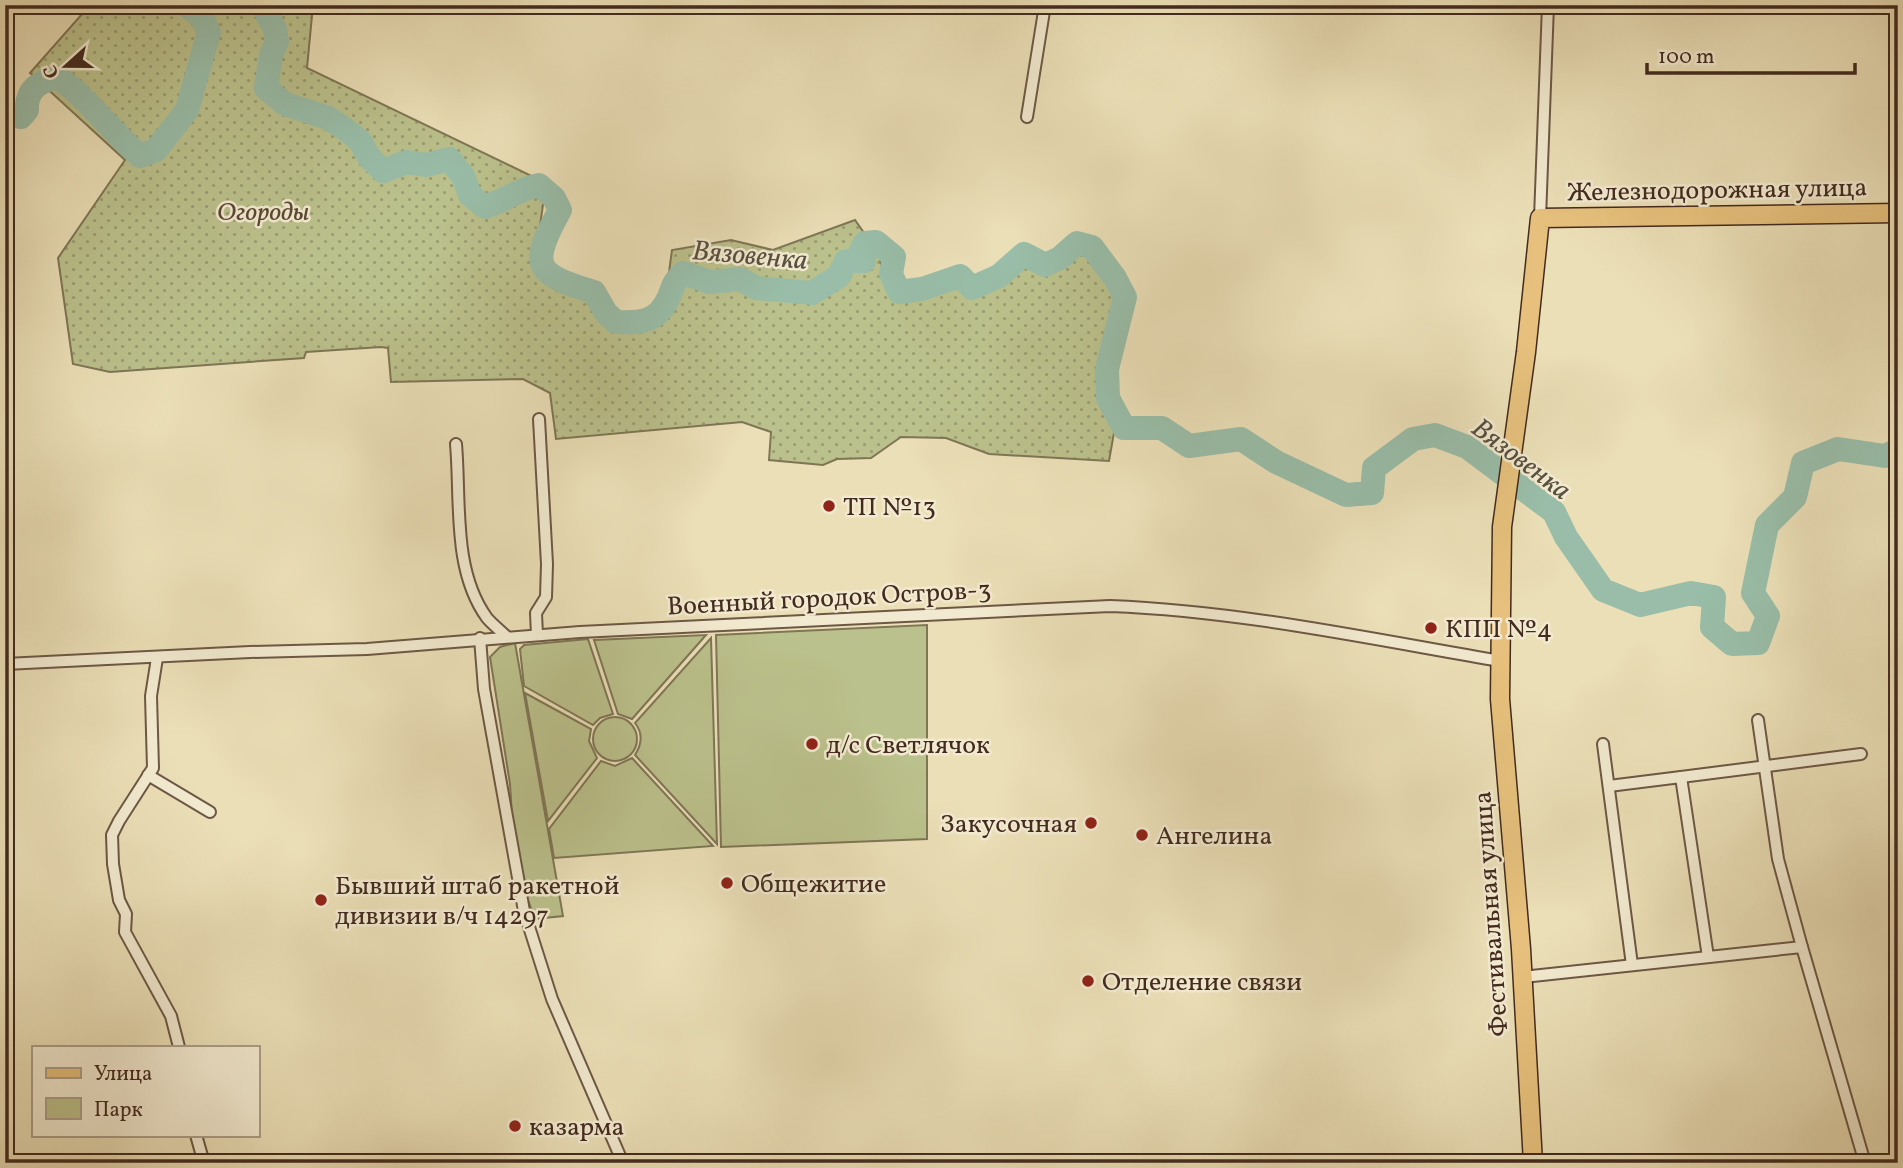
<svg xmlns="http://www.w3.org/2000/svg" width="1903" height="1168" font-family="Vollkorn,serif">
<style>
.green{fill:#bbc18c;stroke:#7f7656;stroke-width:2}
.garden{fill:url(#garden-dots);stroke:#7f7656;stroke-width:2}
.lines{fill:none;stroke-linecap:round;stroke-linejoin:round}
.river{stroke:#99bda8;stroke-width:24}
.minor-casing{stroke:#6d5845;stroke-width:14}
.primary-casing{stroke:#432b1f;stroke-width:21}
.minor{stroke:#f2ead0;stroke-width:10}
.primary{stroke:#e6c07c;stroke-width:18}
.poi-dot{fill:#8f2418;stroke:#f2ead0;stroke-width:2.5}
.labels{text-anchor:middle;stroke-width:5;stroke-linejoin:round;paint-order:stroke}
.street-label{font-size:26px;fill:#432b1f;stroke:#f2ead0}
.park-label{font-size:26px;font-style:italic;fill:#5b4935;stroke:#f2ead0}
.poi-label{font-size:26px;fill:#432b1f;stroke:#f2ead0;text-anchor:start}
.water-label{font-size:28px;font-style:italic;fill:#585041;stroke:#f2ead0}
</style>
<defs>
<pattern id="garden-dots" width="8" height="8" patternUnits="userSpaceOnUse" patternTransform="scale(1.75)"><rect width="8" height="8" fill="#bbc18c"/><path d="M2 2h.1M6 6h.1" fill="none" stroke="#9a9d72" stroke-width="1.8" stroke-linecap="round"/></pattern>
</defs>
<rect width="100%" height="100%" fill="#ebdfb7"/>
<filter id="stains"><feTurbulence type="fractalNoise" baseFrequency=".00286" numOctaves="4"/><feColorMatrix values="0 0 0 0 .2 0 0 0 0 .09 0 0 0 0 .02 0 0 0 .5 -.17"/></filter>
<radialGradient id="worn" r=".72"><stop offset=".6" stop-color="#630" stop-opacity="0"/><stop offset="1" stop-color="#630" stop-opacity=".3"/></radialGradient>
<g class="green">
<path d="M927,625V839L721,847L716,635Z"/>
<path d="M706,635L632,719L618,714L594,640Z"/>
<path d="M711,638L717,844L635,755C642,744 643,733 635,723Z"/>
<path d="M588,639L613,714L600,718L593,725L524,686L520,649L524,645Z"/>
<path d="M515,643L563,916L535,919L515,865L510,784L490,657L500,647Z"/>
<path d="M525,693L591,729L589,741L597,758L548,821Z"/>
<circle cx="615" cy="739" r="22"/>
<path d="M632,758L713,846L554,858L549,829L601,761L615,766Z"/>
</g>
<path class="garden" d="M90,5H313L307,68L546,183L535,262L547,282L587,297L604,321L617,331L650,328L663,317L672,250L731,240L773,250L855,220L878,253L886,281L897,302L956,288L975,297L1004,281L1026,263L1043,270L1081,251L1091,252L1114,287L1118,304L1107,341L1101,381L1115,427L1109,461L989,454L946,438L901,437L871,458L837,459L823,465L769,460L771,432L742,422L556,439L550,393L523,379L391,382L388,348L381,347L306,352L304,358L110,372L73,364L58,258L125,160L30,73Z"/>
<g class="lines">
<g class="river">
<path d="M262,5L275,29L277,42L271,55L266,88L285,104L328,118L345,129L360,141L369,157L383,171L406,162L427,165L449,159L463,176L470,195L485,207C504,201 519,189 539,185L554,198L560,210C529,266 534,274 594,292L606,313L616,322C641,323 657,323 669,297C673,286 674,281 683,273L710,282L740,279L756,288L812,293L839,276L846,261H864L861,250L865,243L876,242L894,257L891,274L899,292L922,289L960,276L972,288L999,276L1024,254L1045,265L1060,258L1077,243L1092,247L1115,278L1125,297L1107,369L1108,398L1124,428H1162L1189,446L1241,439L1276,462L1346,495L1372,493L1374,468L1413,439L1435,435L1467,447L1554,512L1566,537L1603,590L1640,605L1691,593L1714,597L1712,627L1732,644L1758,643L1768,616L1753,593L1767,525L1795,497L1803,463L1838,449L1885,456L1898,450"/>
<path d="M5,113L21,117L27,110C26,89 39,82 57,77C89,98 110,131 140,156L156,150L187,110L209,32L202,18L186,5"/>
</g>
<defs>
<g id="minor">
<path d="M1027,117L1045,5"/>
<path d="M1540,218L1548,5"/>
<path d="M456,444C461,501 452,570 487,618C493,625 501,631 507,637"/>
<path d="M537,635L536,613L546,597L547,564L539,419"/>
<path d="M480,638L484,689L524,911L552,999L623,1163"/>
<path d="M157,658L151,696L153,768L119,821L112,835L113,864L119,900L126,914L125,932L171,1016L179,1047"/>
<path d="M5,664L250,652L367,649L580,632L1110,606C1241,611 1371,639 1500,661"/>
<path d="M1603,744L1632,965"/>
<path d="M148,775L210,812"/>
<path d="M1681,777L1861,754"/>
<path d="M1609,786L1681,777L1708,957"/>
<path d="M1802,947L1865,1163"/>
<path d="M1523,977L1802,947L1778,859L1758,720"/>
<path d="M196,1135L204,1163"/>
</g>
<path id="primary" d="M1533,1163L1521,949L1500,699L1502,527L1526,352L1540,218L1898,213"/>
</defs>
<use href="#minor" class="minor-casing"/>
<use href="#primary" class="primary-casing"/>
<use href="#minor" class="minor"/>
<use href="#primary" class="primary"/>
</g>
<g class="poi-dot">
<circle cx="829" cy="506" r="7"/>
<circle cx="1431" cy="628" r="7"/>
<circle cx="812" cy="744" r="7"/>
<circle cx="1091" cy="823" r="7"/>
<circle cx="1142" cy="835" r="7"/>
<circle cx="727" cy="883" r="7"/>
<circle cx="321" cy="900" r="7"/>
<circle cx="1088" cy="981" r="7"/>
<circle cx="515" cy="1126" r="7"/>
</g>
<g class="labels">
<g class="street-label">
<text transform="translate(1717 189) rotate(-1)" y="9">Железнодорожная улица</text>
<text transform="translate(829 597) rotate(-3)" y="9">Военный городок Остров-3</text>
<text transform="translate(1490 914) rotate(-94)" y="9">Фестивальная улица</text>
</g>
<g class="park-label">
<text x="263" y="220">Огороды</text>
</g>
<g class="poi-label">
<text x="843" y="515">ТП №13</text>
<text x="1445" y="637">КПП №4</text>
<text x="826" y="753">д/с Светлячок</text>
<text x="1077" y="832" text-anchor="end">Закусочная</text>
<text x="1156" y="844">Ангелина</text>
<text x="741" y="892">Общежитие</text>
<text x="335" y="894">Бывший штаб ракетной<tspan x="335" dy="30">дивизии в/ч 14297</tspan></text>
<text x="1102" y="990">Отделение связи</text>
<text x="529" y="1135">казарма</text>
</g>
<g class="water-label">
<text transform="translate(750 254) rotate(5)" y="10">Вязовенка</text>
<text transform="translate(1522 458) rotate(37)" y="10">Вязовенка</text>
</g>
</g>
<rect width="1903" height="1168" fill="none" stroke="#ebdfb7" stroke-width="28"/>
<rect x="7" y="7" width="1889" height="1154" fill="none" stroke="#432b1f" stroke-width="3.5"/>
<rect x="14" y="14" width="1875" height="1140" fill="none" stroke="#432b1f" stroke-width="2"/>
<rect x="32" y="1046" width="228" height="91" fill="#f2ead0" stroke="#ac9e89" stroke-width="2"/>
<rect x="46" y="1068" width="35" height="10" fill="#e6c07c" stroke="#ac9e89" stroke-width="2"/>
<text x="94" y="1080" font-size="21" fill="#432b1f">Улица</text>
<rect x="46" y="1098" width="35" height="21" fill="#bbc18c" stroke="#ac9e89" stroke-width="2"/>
<text x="94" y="1116" font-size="21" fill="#432b1f">Парк</text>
<g transform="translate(66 66) rotate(249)" stroke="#f2ead0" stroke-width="5" paint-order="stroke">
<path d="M0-5L12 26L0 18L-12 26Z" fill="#432b1f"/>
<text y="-10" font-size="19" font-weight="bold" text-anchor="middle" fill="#432b1f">С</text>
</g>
<path d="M1647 63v10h208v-10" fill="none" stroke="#432b1f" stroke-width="3.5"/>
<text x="1658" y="63" font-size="21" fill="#432b1f" stroke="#f2ead0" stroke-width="5" paint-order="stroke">100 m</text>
<rect width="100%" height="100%" filter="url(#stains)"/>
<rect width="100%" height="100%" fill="url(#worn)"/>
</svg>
